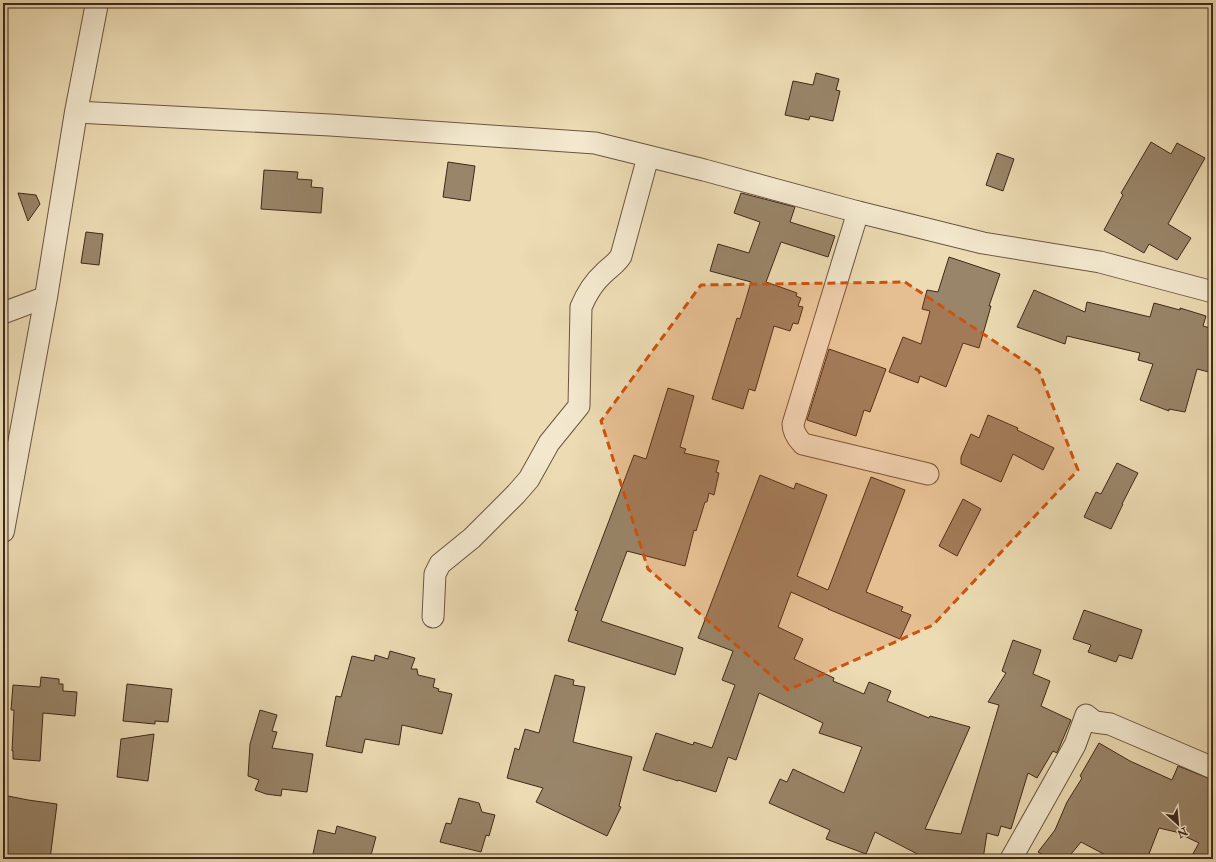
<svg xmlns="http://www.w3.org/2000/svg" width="1216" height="862" font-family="'IM FELL Double Pica',serif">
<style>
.building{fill:#998569;stroke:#402819}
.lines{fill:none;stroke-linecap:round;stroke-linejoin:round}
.minor-casing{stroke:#6b5540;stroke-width:23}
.tertiary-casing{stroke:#6b5540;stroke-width:24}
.minor{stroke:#f3e8ce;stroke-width:21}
.tertiary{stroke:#f3e8ce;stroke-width:22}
.marked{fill:#cf520e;fill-opacity:0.2;stroke:#cf520e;stroke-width:3;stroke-dasharray:8 5;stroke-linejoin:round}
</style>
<rect width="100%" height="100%" fill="#ecdbb3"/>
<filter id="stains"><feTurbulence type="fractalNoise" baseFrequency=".005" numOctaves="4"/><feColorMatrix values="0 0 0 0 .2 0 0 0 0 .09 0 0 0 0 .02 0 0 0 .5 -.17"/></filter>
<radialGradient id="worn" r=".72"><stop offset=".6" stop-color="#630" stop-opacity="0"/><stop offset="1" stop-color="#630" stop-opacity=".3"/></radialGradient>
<g class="building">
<path d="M816,73L839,79L836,90L840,91L833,121L810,116L809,120L785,115L793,81L813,85Z"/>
<path d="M1151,142L1171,154L1177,143L1205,158L1168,224L1191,238L1177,260L1149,244L1144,253L1104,230L1123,195L1121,193Z"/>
<path d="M997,153L1014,159L1003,191L986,185Z"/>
<path d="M448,162L475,166L470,201L443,197Z"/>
<path d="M264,170L298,172L297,179L312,180L311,187L323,188L321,213L261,209Z"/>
<path d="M18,193L36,195L40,204L28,221Z"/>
<path d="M741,193L795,207L790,222L835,236L828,257L781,242L766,282L797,293L796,296L801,298L798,306L803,307L798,324L793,323L790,331L774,326L755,391L749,389L743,409L712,399L737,318L740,319L751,282L710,271L718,244L749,253L760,222L734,213Z"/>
<path d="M86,232L103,234L99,265L81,263Z"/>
<path d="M949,257L1000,274L989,306H991L979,348L963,343L946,387L920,376L918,383L889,372L903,337L921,344L930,311L922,309L927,290L938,292Z"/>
<path d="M1034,290L1085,312L1087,302L1150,317L1154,303L1180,310V308L1206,316L1203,326L1213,329V373L1197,369L1185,412L1169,409V411L1140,400L1153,364L1138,360L1140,353L1067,336L1065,344L1017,327Z"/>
<path d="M829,349L886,369L870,412L864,410L856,436L807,420Z"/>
<path d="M668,388L694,396L680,447L686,449L684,453L719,461L716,472L719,473L714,495L709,493L707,502H705L696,531L694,530L685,566L627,551L601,621L683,648L675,675L568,641L578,611L575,610L634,455L646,459Z"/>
<path d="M988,415L1018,428L1017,430L1054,448L1043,470L1013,454L1001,482L961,464V457L971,434L979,438Z"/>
<path d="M1117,463L1138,473L1122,504H1123L1111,529L1084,517L1096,492L1101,494Z"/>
<path d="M760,475L794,489L796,483L827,495L797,576L828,590L871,477L905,490L866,592L903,607L901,611L911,615L900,639L828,609H829L791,592L778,627L803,639L794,659L834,678L833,681L864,694L869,682L891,691L887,701L929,718L930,716L970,727L925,829L961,834L999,705L988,702L1006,673L1002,671L1013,640L1041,650L1033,674L1050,681L1041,706L1071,720L1057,753L1053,751L1037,778L1028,773L1011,829L1001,826L998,836L987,833L983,859H927L875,832L866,854L826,839L830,830L769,803L780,779L787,782L793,769L844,793L862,747L819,733L823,723L759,693L736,760L728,757L716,792L678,780V781L643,770L656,733L693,745L694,742L712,748L735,685L722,680L733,651L698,638Z"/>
<path d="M963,499L981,509L957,556L939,546Z"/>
<path d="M1084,610L1142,630L1132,659L1119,655L1116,662L1088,652L1091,645L1073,639Z"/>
<path d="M390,651L415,658L411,669H417L418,675L435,679L433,687L439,689L438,691L452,694L442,734L402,725L399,745L365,739L362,753L326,746L336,696L341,697L352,656L374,661L375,655L388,659Z"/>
<path d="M555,675L574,680L573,685L585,687L573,742L632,757L619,806L621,807L607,836L536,802L543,788L507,778L515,748L519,750L525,729L539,733Z"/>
<path d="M41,677L59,679V684H63V691L77,692L75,716L43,713L40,761L13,759V751H12L14,710H11L13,685L40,687Z"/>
<path d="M127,684L172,689L168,722L155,721V724L123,721Z"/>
<path d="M260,710L277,715L272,731L277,732L272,748L313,754L307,792L282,789L281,796L266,794L255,790L259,780L248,776L250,744Z"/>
<path d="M154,734L148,781L117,777L121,739Z"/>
<path d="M1099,743L1130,761L1172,780L1178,766L1213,780V859H1190L1199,843L1176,832L1159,828L1147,859H1113L1081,842L1067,859H1050L1038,852L1055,830L1067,802L1082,778L1080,776Z"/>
<path d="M3,795L28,800L57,804L50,859H11L3,857Z"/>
<path d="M459,798L479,803L482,812L495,815L489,836L486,835L481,852L440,842L446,823L451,824Z"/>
<path d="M337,826L376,837L370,859H312L318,830L335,834Z"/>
</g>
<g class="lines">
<defs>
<g id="minor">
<path d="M76,112L330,125L595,143L704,170L858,212L983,243L1100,262L1213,292"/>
<path d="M858,212L793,424C793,432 797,438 803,444L928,474"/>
<path d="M3,313L46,297"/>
<path d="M433,617L435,574L440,564L472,538L516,494L529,479L549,443L579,406L581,307C586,295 594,282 604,273C610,267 617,263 621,256L648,157"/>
<path d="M1011,859L1075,745L1086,715L1095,722L1110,724L1213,768"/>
</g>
<path id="tertiary" d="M3,531L46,297L76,112L97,3"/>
</defs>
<use href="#minor" class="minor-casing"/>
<use href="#tertiary" class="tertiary-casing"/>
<use href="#minor" class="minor"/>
<use href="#tertiary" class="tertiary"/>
</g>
<path class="marked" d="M905,282L1039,371L1078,470L933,625L788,690L648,569L601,421L701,285Z"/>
<rect width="1216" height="862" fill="none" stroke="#ecdbb3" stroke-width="16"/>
<rect x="4" y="4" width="1208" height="854" fill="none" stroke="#402819" stroke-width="2"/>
<rect x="8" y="8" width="1200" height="846" fill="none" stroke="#402819"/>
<g transform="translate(1178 824) rotate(153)" stroke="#f3e8ce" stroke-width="3" paint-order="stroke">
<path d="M0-3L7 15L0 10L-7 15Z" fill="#402819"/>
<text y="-6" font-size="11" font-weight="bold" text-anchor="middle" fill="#402819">N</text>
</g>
<rect width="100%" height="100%" filter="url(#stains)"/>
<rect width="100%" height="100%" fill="url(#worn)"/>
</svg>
